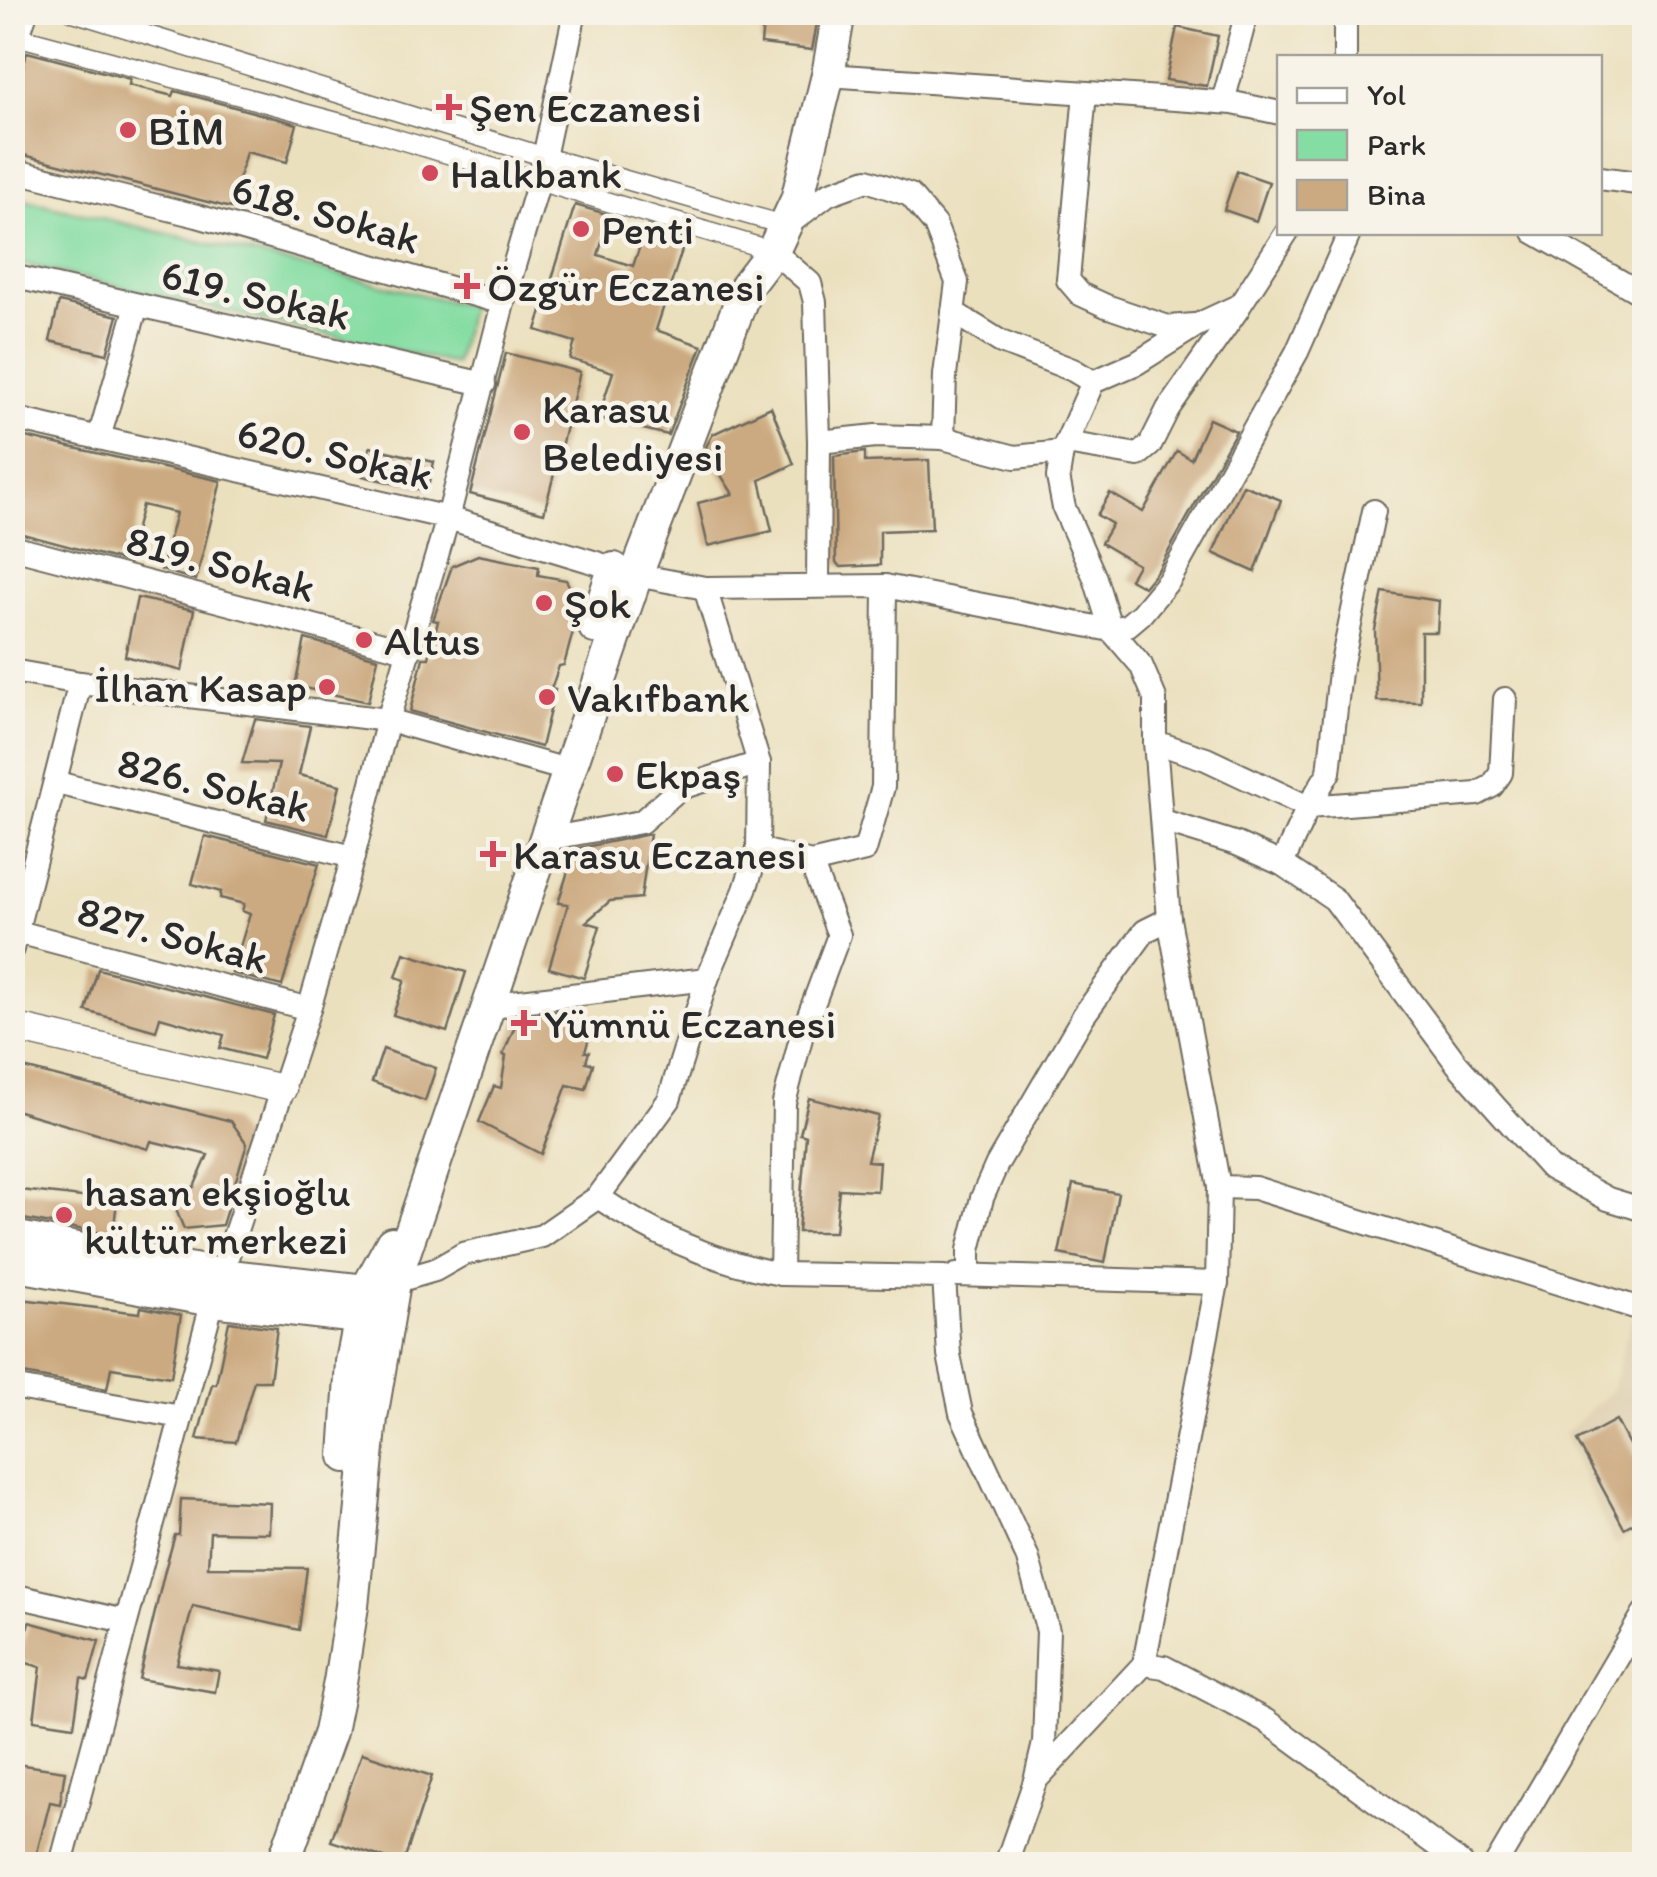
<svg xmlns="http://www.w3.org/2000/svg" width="1657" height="1877" font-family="Itim,sans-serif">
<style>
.built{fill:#e0d2b4}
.green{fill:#84dda3;stroke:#588467;stroke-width:2.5}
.building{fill:#ccaa81}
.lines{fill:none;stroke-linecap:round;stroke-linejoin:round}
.pedestrian-casing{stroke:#6e6a5e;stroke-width:21}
.minor-casing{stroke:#6e6a5e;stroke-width:26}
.tertiary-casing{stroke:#6e6a5e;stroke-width:31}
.secondary-casing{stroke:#6e6a5e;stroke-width:36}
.primary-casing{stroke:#6e6a5e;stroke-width:39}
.pedestrian{stroke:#fff;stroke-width:18}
.minor{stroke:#fff;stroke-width:22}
.tertiary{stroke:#fff;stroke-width:28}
.secondary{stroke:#fff;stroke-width:32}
.primary{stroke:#fff;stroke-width:35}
.poi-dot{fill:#d1495b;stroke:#f7f3e8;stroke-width:4}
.labels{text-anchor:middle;stroke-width:9;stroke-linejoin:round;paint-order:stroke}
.poi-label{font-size:42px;fill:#2b2b2b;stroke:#f7f3e8;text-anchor:start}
.street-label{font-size:42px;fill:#2b2b2b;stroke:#f7f3e8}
</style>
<rect width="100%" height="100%" fill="#f7f3e8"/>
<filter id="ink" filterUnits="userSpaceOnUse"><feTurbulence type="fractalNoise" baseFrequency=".01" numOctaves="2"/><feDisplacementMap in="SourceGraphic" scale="20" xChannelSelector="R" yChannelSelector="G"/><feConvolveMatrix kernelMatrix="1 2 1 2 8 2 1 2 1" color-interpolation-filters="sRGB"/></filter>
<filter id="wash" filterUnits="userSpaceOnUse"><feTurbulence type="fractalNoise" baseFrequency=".0048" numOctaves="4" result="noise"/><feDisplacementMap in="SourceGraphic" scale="40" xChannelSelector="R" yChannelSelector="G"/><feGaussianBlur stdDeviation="2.25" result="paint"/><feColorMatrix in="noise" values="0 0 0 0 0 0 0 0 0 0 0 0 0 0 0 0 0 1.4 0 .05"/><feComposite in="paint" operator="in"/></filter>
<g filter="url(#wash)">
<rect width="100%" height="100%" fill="#ebe0be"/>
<path class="built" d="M1631,1319L1644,1324V1527L1614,1545L1564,1434L1612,1390Z"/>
<path class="green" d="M13,197L470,306L455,364L13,262Z"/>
<g id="blocks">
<g class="building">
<path d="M764,12H819L812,50L761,44Z"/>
<path d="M1177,27L1218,36L1207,86L1166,80Z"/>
<path d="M27,52L130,79L129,85L173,96L175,91L297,124L287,162L246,152L231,208L12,152V108Z"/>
<path d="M1237,171L1269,182L1256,221L1224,210Z"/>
<path d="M575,205L610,215L598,255L633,266L647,226L686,238L656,330L702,346L668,435L598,418L613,372L570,359L575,342L536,330Z"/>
<path d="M59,302L118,316L107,354L50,341Z"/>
<path d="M506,353L580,372L544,513L470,494Z"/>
<path d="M771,407L794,464L760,480L772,531L708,546L698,503L733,494L705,450L707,445L713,434Z"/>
<path d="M1209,419L1236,431L1158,570L1144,587L1130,579L1138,565L1101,543L1112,524L1097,515L1110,493L1143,512L1177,451L1191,459Z"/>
<path d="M12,434L221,481L196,580L161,570L176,513L142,505L127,562L19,533L20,530L12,528Z"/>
<path d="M370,447L434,462L427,491L363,476Z"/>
<path d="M865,452V462L929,460L932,529L880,531V565L841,567L836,563L834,456Z"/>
<path d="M1243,485L1281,500L1255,572L1213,553Z"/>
<path d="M478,555L539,567L538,575L566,580L580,606L564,665L559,666L551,689L555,690L541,747L410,711L423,658H429L438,621L433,620L452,566Z"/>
<path d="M1383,592L1439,601L1437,632H1421V702L1377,701L1375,630Z"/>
<path d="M137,598L194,610L182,671L125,656Z"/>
<path d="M305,639L378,658L368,702L295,686Z"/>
<path d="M255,719L310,726L299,775L340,785L328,835L266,820L279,764L242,763Z"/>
<path d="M650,834L641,898L610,901L586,922L600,926L584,978L549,968L568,904L558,903L575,849Z"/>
<path d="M205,836L319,864L282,986L232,973L250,914L242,911L244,904L220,898L221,892L192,884Z"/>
<path d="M404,953L466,972L447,1032L393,1015L405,980L396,977Z"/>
<path d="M98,969L274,1015L262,1059L220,1048L224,1035L160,1017L156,1031L86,1011Z"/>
<path d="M579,1009L582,1033L591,1031L585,1052H589L586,1062L593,1064L586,1089L567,1085L541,1154L479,1122L494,1086L501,1088L506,1056L503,1055L519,1016Z"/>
<path d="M383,1049L436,1068L425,1101L372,1082Z"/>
<path d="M12,1065L231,1121L247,1144L222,1225L184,1229L170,1195L194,1187L208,1155L151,1141L148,1149L12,1109Z"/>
<path d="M809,1098L878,1116L867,1161L879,1162L877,1191L839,1189L835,1232H798L806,1136L800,1134Z"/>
<path d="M1073,1184L1118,1193L1105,1263L1059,1254Z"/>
<path d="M12,1189L117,1201L113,1235L12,1217Z"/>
<path d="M12,1298L140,1313L141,1307L181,1315L171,1377L111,1368L107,1389L12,1372Z"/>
<path d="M229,1322L277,1328L270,1381H254L236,1442L197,1439L212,1384H216Z"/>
<path d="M1616,1420L1644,1473V1517L1624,1528L1577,1441Z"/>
<path d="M181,1499L270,1503L269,1533L210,1532L208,1567L307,1568L299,1630L193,1606L177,1664L219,1671L215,1692L139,1679L165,1570L175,1535H179Z"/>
<path d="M29,1622L99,1641L88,1680L81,1678L74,1726L34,1720L41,1667L19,1661Z"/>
<path d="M362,1753L432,1776L403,1864L331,1841Z"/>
<path d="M16,1764L65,1771L60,1804L50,1802L34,1864H12V1791Z"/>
</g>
</g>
</g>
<g filter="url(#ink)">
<use href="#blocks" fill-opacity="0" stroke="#6e6a5e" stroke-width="2.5"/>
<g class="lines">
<defs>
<g id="pedestrian">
<path d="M73,12L542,156L787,226"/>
<path d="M13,35L367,130L773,251"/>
</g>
<g id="minor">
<path d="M1345,12V58"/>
<path d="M828,75L1233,103L1280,113"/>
<path d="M1085,93L1068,280L1080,294L1106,306L1168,327L1194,325"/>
<path d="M1223,102L1247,12"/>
<path d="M12,170L197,216L503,303"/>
<path d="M1600,178L1644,184"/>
<path d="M790,223L828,194L867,180L910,195L935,225L957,282L945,375L943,438"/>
<path d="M1287,232L1240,305L1197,325L1137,363L1093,382L1062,452L1058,477L1064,508L1095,578L1111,630L1128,625L1141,614L1170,579L1297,352L1350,232"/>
<path d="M1534,232L1644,295"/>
<path d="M773,251L810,283L815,302L819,442L818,584"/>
<path d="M12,276L484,384"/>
<path d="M953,312L1001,342L1073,370L1093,382"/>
<path d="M12,418L448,518L636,575L705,588L885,586L1111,630L1141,665L1155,698V742L1169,919L1219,1187L1217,1283L1144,1664L1035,1781L1006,1864"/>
<path d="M99,438L137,305"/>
<path d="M819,442L876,436L943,438L1015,457L1062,452"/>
<path d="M1066,443L1138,455L1150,445L1168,409L1238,309"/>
<path d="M12,547L410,651"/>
<path d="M705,588L759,763L758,849"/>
<path d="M12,671L80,683L388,720L567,770"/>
<path d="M1155,742L1206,759L1308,807L1282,864L1334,899L1457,1064L1550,1168L1608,1199L1644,1210"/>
<path d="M57,783L353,857"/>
<path d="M1308,807L1329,772L1340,672L1374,511"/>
<path d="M1308,807L1477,794L1492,786L1501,773L1505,699"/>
<path d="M1163,821L1237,844L1282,864"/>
<path d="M546,839L641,822L680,788L759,763"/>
<path d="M811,863L865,850L883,787L885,586"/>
<path d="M18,932L309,1009"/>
<path d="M12,949L80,683"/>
<path d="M490,1010L512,1002L707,979"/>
<path d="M1219,1187L1255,1188L1644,1310"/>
<path d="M598,1197C653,1235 715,1262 781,1274"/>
<path d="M969,1274V1250L982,1198L997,1164L1084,1015L1145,931L1169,919"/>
<path d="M956,1275L1217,1283"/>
<path d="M394,1282L435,1270L463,1254L542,1236L598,1197L669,1100L707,979L745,890L758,849L811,863L839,935L802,1034L784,1103L781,1274L944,1277L949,1355L961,1413L1027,1556L1048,1631L1044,1743L1035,1781"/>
<path d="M12,1387L181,1417"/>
<path d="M12,1595L125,1621"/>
<path d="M1144,1664L1164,1667L1265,1720L1462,1864"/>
<path d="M61,1864L213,1300L309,1009L353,857L388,720L448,518L503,303L539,181L575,12"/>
<path d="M1496,1864L1644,1613"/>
</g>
<path id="tertiary" d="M12,1027L282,1089"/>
<g id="secondary">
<path d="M12,37L21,12"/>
<path d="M595,627L614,569"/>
<path d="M12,1237L221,1275L366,1291L385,1285"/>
<path d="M12,1264L213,1300L383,1320"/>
<path d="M346,1456L352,1362L366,1291L392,1243"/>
<path d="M283,1864L330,1732L340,1682L352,1606L371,1418L394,1282L636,575L747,285L773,251L797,200L828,75L839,12"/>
</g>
<path id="primary" d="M12,35H13"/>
</defs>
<use href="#pedestrian" class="pedestrian-casing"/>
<use href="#minor" class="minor-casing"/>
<use href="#tertiary" class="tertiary-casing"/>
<use href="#secondary" class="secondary-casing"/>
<use href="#primary" class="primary-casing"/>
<use href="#pedestrian" class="pedestrian"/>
<use href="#minor" class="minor"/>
<use href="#tertiary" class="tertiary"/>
<use href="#secondary" class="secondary"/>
<use href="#primary" class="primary"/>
</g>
</g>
<g class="poi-dot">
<path d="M444 92h10v10h10v10h-10v10h-10v-10h-10v-10h10z"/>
<circle cx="128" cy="130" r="10"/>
<circle cx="430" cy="173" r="10"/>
<circle cx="581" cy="229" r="10"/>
<path d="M462 271h10v10h10v10h-10v10h-10v-10h-10v-10h10z"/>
<circle cx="522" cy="432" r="10"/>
<circle cx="544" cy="603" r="10"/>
<circle cx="364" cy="640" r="10"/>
<circle cx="327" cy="687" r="10"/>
<circle cx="547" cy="697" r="10"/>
<circle cx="615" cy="774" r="10"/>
<path d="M488 839h10v10h10v10h-10v10h-10v-10h-10v-10h10z"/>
<path d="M519 1008h10v10h10v10h-10v10h-10v-10h-10v-10h10z"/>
<circle cx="64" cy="1215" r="10"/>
</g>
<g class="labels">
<g class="poi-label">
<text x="469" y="122">Şen Eczanesi</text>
<text x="148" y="145">BİM</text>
<text x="450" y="188">Halkbank</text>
<text x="601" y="244">Penti</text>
<text x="487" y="301">Özgür Eczanesi</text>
<text x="542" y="423">Karasu<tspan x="542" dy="48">Belediyesi</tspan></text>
<text x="564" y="618">Şok</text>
<text x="384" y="655">Altus</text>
<text x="307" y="702" text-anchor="end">İlhan Kasap</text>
<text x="567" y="712">Vakıfbank</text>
<text x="635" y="789">Ekpaş</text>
<text x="513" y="869">Karasu Eczanesi</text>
<text x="544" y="1038">Yümnü Eczanesi</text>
<text x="84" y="1206">hasan ekşioğlu<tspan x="84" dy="48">kültür merkezi</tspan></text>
</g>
<g class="street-label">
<text transform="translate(326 213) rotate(16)" y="15">618. Sokak</text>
<text transform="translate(256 294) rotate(13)" y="15">619. Sokak</text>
<text transform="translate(335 453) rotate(13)" y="15">620. Sokak</text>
<text transform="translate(221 563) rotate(15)" y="15">819. Sokak</text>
<text transform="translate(214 784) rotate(14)" y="15">826. Sokak</text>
<text transform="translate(173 934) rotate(15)" y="15">827. Sokak</text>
</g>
</g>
<rect width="1657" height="1877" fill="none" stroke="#f7f3e8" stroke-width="50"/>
<rect x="1277" y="55" width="325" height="180" fill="#f7f3e8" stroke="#a5a39c" stroke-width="2.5"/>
<rect x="1297" y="88" width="50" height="15" fill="#ffffff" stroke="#a5a39c" stroke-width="2.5"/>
<text x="1367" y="105" font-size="30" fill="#2b2b2b">Yol</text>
<rect x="1297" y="130" width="50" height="30" fill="#84dda3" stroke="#a5a39c" stroke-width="2.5"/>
<text x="1367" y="155" font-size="30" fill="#2b2b2b">Park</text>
<rect x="1297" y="180" width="50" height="30" fill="#ccaa81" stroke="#a5a39c" stroke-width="2.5"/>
<text x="1367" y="205" font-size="30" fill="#2b2b2b">Bina</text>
</svg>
